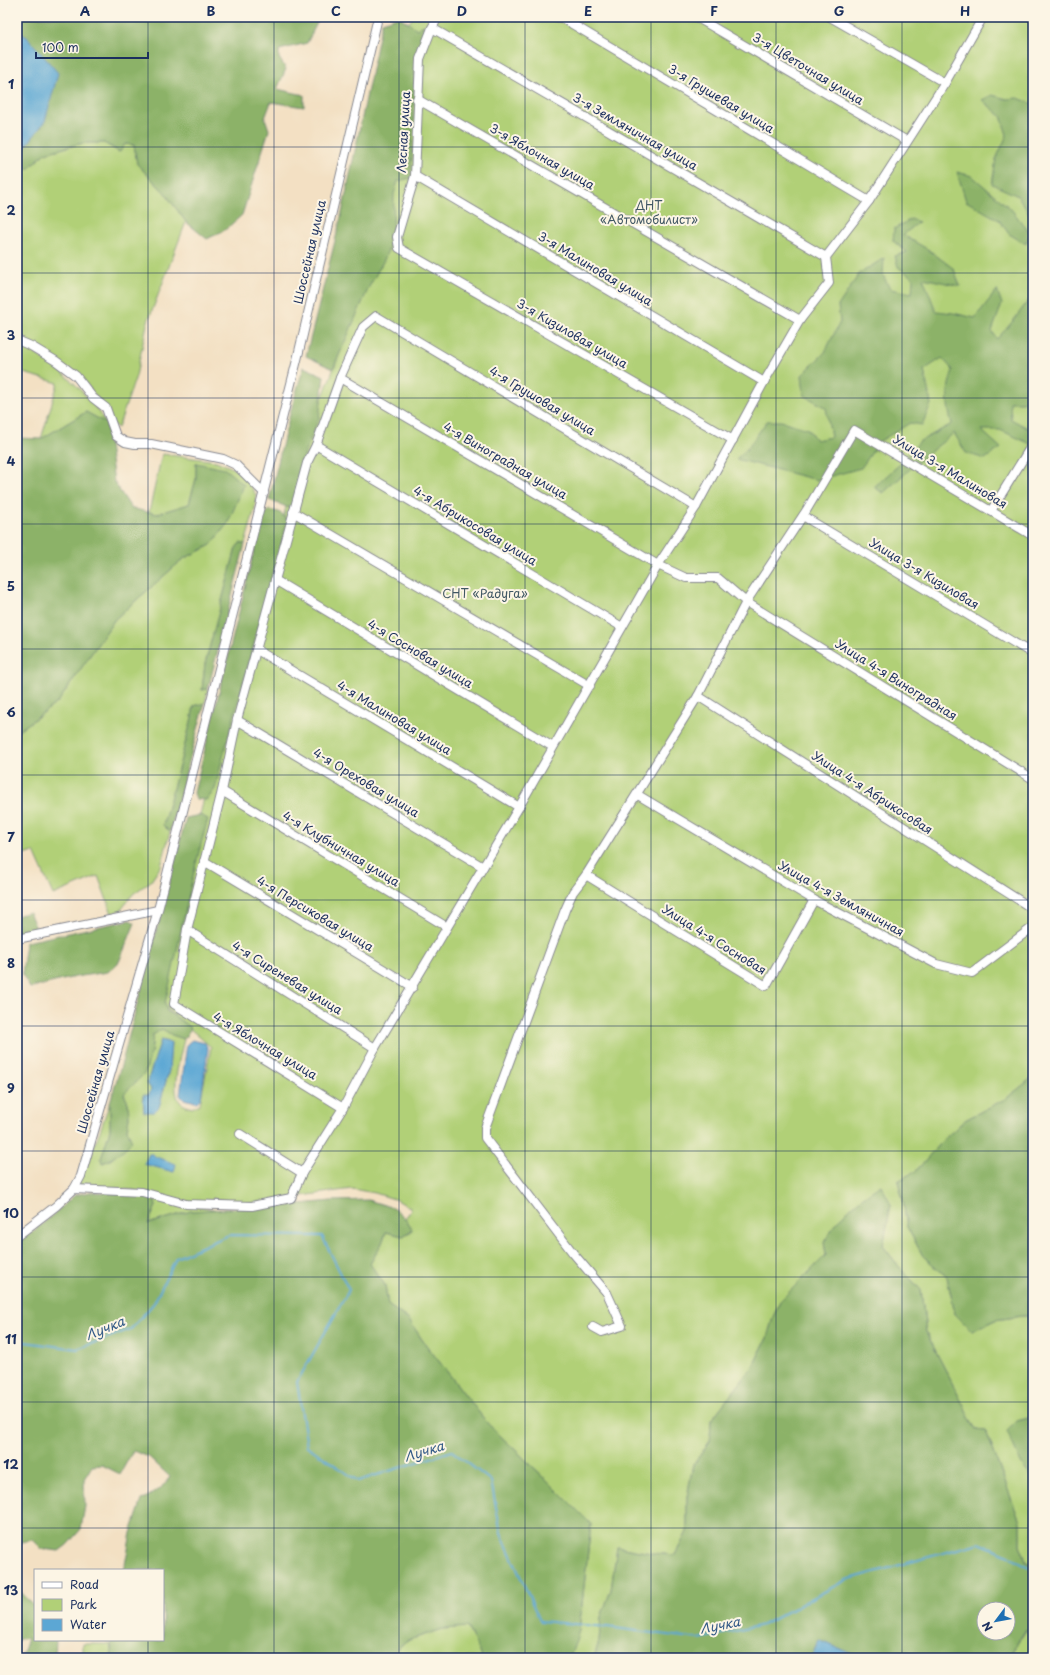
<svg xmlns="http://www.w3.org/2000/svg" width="1050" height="1675" font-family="'Playpen Sans',sans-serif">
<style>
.green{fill:#b1d077;stroke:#66806a;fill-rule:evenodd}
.forest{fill:#8cb268;stroke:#547063;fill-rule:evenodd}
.water{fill:#5ca7d4;stroke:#3c6b99}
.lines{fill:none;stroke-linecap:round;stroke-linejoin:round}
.stream{stroke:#5ca7d4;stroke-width:2}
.street-casing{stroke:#878890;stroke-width:10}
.street{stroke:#fff;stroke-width:8}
.grid{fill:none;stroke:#1b2f5e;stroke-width:1;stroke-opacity:0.55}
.labels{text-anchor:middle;stroke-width:4;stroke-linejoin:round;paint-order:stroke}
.street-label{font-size:12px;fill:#1b2f5e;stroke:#fcf5e5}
.park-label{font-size:12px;fill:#405764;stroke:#fcf5e5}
.water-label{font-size:13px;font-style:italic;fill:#325987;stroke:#fcf5e5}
.neatline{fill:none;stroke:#1b2f5e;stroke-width:1.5}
.grid-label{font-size:13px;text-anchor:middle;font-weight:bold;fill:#1b2f5e}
</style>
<rect width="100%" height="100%" fill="#fcf5e5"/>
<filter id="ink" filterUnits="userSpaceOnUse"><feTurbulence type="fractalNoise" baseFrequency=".025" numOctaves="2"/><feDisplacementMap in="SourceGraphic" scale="8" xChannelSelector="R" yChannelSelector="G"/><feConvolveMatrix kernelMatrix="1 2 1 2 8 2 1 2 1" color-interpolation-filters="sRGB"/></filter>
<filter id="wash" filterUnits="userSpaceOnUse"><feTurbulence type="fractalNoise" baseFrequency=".012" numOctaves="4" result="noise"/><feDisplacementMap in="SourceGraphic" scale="16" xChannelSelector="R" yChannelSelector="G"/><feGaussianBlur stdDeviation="0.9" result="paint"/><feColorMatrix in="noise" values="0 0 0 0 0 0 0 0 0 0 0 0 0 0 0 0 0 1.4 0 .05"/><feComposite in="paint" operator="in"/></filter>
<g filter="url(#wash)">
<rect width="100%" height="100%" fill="#f3e0c3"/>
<g class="green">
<path d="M413,17H1033V1077L1007,1098L965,1120L941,1142L916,1171L898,1181L903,1200L907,1227L923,1256L947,1277L955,1314L972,1331L995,1320L1023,1316H1033V1417L1017,1421L1023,1467L1033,1478V1563H1027L1020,1546V1522L986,1431L976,1430L926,1332L921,1290L901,1269L883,1246L891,1204L824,1242L826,1255L781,1300L773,1317L767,1338L752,1368L711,1420L710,1441L693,1465L687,1497V1532L675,1555L651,1553L617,1547L611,1590L601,1617L599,1641L594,1658H534L579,1631L591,1524L551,1484L488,1424L423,1341L409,1320L388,1305L385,1285L370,1264L382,1243L386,1232L403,1236L412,1231L405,1218L412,1209L397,1200L375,1193L352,1189L244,1204L213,1198L214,1203L180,1201L133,1190L78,1185L100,1131L110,1102V1130L101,1159L103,1163L112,1159L127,1129L129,1117L128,1103L124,1094L145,1073L151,1053L153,1035L162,1029L172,1035L184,1039C181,1053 169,1092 181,1103C183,1105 189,1107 192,1108L200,1104L211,1047L157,1000L207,785L271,568L297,462L371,274L388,54ZM161,1040L171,1042L169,1070L159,1107L144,1112L143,1096L149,1095L151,1089L147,1083ZM152,1154L174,1172L145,1164Z"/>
<path d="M83,143H104L119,152L125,144L134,145L137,164L165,193L186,222L147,324L136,376L118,428L113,424L95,395L81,377L17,337V160L28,169L45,153Z"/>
<path d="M17,343C58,367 80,383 106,423L86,412L41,439L58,383L17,371Z"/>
<path d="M162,454L216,461L235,469L248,482L256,495L255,508L245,544L240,543L236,548L205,664L202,690L208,689L205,703L194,706L191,722L163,825L170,832L161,866L151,881L133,894L121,910L112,914L98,876L53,895L34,852L17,857V732L58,702L115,619L183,559L211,545L196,463V479L189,504L156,514L149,512Z"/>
<path d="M154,1199L220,1210L191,1211L148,1224L156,1206Z"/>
<path d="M467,1627L480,1652L482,1658H387L406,1641L443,1629Z"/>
<path d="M1027,1629L1033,1639V1658H1008Z"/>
<path d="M83,1644H110L112,1658H83Z"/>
</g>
<g class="forest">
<path d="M17,17H320L307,43L279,50V58L286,69L277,89L304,95V107L271,102L265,118L269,130L242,215L225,230L207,239L186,222L165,193L137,164L134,145L125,144L120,152L104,143H83L45,153L28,169L17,160V158L45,121L27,37L17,31Z"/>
<path d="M397,17H400L417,29L423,25L425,31L415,70L411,178L398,181L394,194L393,238L384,260L369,287L333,369L306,356L342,213L382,22Z"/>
<path d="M992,95L1007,99L1018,98L1033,104V183L1030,184L1033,185V220L1018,196L992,184L996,159L1007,135L1001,116L982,100Z"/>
<path d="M957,172L972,176L1011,209L1030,233L1026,244L1009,234L999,220L966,201Z"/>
<path d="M911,219L919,222L903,235L929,250L954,269L960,286L923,278L936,311L953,313L975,318L997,290L1002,304L992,331L997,339L1013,321L1028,301H1033V402H1010L1011,419L1033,431V445L1000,430H981L1001,448L985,459L966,453L954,433L925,456L883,493L874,487L900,464L920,441L952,424C946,404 946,390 953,370L942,358L924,370L931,404L922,425L910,423L880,441L861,468L817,480L736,459L747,449L767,421H781L808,429L816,440L831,437L826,408L804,395L802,375L825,352L840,322L838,306L859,274L884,258L883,275L890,289L912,293L913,278L898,267L895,256L907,252L893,241L894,229Z"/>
<path d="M304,367L324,376L319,418L305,452L292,509L269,500C280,456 289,411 304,367Z"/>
<path d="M86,412L106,423L114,482L131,508L156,514L189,504L196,479V463L225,469L244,485L228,523L211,545L183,559L115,619L58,702L17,732V438L41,439Z"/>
<path d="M269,510L279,512L288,520L221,764L215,789L207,800L196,799L194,793L263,516Z"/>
<path d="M240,543L245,544L208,689L202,690L205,664L236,548Z"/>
<path d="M205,703L170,832L163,825L191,722L194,706Z"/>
<path d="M200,815L208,819C190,879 180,942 165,1003L167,1011L191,1028L184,1039L172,1035L162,1029L153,1035L151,1053L145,1073L124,1094L128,1103L129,1117L127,1129L132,1141C123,1151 115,1158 102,1163L101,1159L110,1130V1102L121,1066L186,818Z"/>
<path d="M29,912L37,931L17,935V916Z"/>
<path d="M130,920L135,923L119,962L108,972L75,977L30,988L22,974L26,942Z"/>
<path d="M1033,1077V1316H1023L995,1320L972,1331L955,1314L947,1277L923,1256L907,1227L903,1200L898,1181L916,1171L941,1142L965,1120L1007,1098Z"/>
<path d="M881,1185L891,1204L883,1246L901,1269L921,1290L926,1332L976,1430L986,1431L1020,1522V1546L1027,1563H1033V1639L1026,1629L1008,1658H861L819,1640L816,1646L811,1658H620L618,1656L616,1658H594L599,1641L601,1617L611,1590L617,1547L651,1553L675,1555L687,1532V1497L693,1465L710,1441L711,1420L752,1368L767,1338L773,1317L781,1300L826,1255L824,1242C841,1214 854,1202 881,1185ZM984,1609H1008V1633H984Z"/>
<path d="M89,1192L122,1193L154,1199L156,1206L148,1224L191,1211L290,1205L331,1201L368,1200L394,1208L405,1218L412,1230L403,1236L386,1232L382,1243L370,1264L385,1285L388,1305L409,1320L423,1341L488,1424L551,1484L591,1524L579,1631L570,1658L536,1656L534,1658H482L480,1652L467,1627L443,1629L406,1641L387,1658H112L111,1640H163V1570H124L131,1533L142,1500L160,1489L170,1477L149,1457L133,1451L120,1474L102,1465L92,1466L84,1479L85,1506L81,1529L67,1545L59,1551L42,1549L33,1540L22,1542L17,1546V1243L40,1226L75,1195Z"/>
<path d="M1033,1417V1478L1023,1467L1007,1431L1017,1421Z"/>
<path d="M17,1588L35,1607V1640H56L55,1658H20L24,1651L28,1638L19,1639L17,1642Z"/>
</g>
<g class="water">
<path d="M17,31L27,37L58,73L45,121L17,158Z"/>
<path d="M161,1040L171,1043L169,1070L159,1107L154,1112H144L143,1095H149L151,1089L147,1083Z"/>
<path d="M192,1040L205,1043L208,1049L201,1098L197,1102L183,1099L180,1095L187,1044Z"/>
<path d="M149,1154H152L156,1157L176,1164L174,1172L144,1164Z"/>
<path d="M819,1640L861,1658H811Z"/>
</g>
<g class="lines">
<path class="stream" d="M17,1341L77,1349L131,1329L154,1303L176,1258L229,1235L322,1236L349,1290L297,1382L307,1446L358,1481L452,1451L491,1481L501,1533L540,1621L607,1627L699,1639L763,1625L846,1580L979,1543L1009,1555L1033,1570"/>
</g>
</g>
<g filter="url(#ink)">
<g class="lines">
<defs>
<g id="street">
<path d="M438,17L432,28L420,59L415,176L397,237L399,248L733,440"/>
<path d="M556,17L562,18L869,201"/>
<path d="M696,17L907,141"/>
<path d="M830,17L945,83"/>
<path d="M973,17L980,21"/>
<path d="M432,28L826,257"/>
<path d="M417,99L800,320"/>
<path d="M415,176L764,382"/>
<path d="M17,340L31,346L56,361L76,376L93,398L106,408L116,436L125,442L135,444H151L223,459L236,465L264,493"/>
<path d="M340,378L658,565L686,578H718L746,602L1033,779"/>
<path d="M316,445L622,627"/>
<path d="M991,511L1033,443"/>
<path d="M293,512L590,686"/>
<path d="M803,516L1033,654"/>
<path d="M275,580L553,747"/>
<path d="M257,650L519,807"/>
<path d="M698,696L1033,909"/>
<path d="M237,720L483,867"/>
<path d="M222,791L447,927"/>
<path d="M638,795L814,900L936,964L972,973L1033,927"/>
<path d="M204,861L413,987"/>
<path d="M586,875L766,986L814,900"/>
<path d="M187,930L375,1048"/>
<path d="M17,939L158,910"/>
<path d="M343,1108L174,1004L187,930L222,791L237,720L307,463L316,445L340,378L363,327L376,316L696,507"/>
<path d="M240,1134L302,1173"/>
<path d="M74,1189L142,1192L186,1204L252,1206L291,1198L302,1173L343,1108L375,1048L519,807L658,565L696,507L764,382L800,320L829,283L826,257L869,201L945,83L983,17"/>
<path d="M17,1236L56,1206L74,1189L81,1176L158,910L297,360L378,17"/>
<path d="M593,1327L602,1332L622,1326L607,1293L573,1253L485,1138V1128L565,910L573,892L586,875L698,696L746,602L806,511L854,430L1033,536"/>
</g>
</defs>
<use href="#street" class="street-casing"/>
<use href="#street" class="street"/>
</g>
</g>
<path class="grid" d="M148,17V1570M274,17V1658M399,17V1658M525,17V1658M651,17V1658M776,17V1658M902,17V1658M17,147H1033M17,273H1033M17,398H1033M17,524H1033M17,649H1033M17,775H1033M17,900H1033M17,1026H1033M17,1151H1033M17,1277H1033M17,1402H1033M17,1528H1033M148,1640V1658"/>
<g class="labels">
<g class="street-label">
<text transform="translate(808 69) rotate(31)" y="4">3-я Цветочная улица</text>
<text transform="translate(721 99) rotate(31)" y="4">3-я Грушевая улица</text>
<text transform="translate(404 132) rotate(-87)" y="4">Лесная улица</text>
<text transform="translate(635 132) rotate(30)" y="4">3-я Земляничная улица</text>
<text transform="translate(542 157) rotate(30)" y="4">3-я Яблочная улица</text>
<text transform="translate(310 252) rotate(-77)" y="4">Шоссейная улица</text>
<text transform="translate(595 269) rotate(31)" y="4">3-я Малиновая улица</text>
<text transform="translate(572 334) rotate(30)" y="4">3-я Кизиловая улица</text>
<text transform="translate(542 401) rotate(31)" y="4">4-я Грушовая улица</text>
<text transform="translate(505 461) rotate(30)" y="4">4-я Виноградная улица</text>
<text transform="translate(950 472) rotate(31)" y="4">Улица 3-я Малиновая</text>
<text transform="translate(475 526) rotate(31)" y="4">4-я Абрикосовая улица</text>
<text transform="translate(924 574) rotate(31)" y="4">Улица 3-я Кизиловая</text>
<text transform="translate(420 654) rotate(31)" y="4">4-я Сосновая улица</text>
<text transform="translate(896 680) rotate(32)" y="4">Улица 4-я Виноградная</text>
<text transform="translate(394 718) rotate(31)" y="4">4-я Малиновая улица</text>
<text transform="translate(366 783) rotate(31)" y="4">4-я Ореховая улица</text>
<text transform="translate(872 793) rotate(33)" y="4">Улица 4-я Абрикосовая</text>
<text transform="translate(341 849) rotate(31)" y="4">4-я Клубничная улица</text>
<text transform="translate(841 899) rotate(29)" y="4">Улица 4-я Земляничная</text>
<text transform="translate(315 914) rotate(31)" y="4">4-я Персиковая улица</text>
<text transform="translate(714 940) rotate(32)" y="4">Улица 4-я Сосновая</text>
<text transform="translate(287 978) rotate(32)" y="4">4-я Сиреневая улица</text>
<text transform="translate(265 1046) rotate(31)" y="4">4-я Яблочная улица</text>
<text transform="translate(96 1082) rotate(-74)" y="4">Шоссейная улица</text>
</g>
<g class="park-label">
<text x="649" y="210">ДНТ<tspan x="649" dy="14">«Автомобилист»</tspan></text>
<text x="485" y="598">СНТ «Радуга»</text>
</g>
<g class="water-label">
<text transform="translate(105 1328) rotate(-22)" y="5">Лучка</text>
<text transform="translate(424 1451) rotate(-17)" y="5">Лучка</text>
<text transform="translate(720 1625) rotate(-11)" y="5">Лучка</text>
</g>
</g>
<rect width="1050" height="1675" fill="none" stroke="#fcf5e5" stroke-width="44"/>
<rect x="34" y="1569" width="130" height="72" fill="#fcf5e5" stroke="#a2a6af"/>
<rect x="42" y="1582" width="20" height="6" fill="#ffffff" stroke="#a2a6af"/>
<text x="70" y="1589" font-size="12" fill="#1b2f5e">Road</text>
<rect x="42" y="1599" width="20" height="12" fill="#b1d077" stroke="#a2a6af"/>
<text x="70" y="1609" font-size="12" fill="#1b2f5e">Park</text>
<rect x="42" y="1619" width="20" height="12" fill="#5ca7d4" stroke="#a2a6af"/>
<text x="70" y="1629" font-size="12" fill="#1b2f5e">Water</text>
<g transform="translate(996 1621) rotate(238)"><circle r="19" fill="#fcf5e5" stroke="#a2a6af"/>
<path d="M0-3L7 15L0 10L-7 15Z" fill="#1f6fb2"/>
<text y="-6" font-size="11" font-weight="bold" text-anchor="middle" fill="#1b2f5e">N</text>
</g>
<path d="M36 52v6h112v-6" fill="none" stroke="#1b2f5e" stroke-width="2"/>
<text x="42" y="52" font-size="12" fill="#1b2f5e" stroke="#fcf5e5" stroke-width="3" paint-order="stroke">100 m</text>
<rect x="22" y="22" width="1006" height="1631" class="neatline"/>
<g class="grid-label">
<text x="85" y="16">A</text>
<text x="211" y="16">B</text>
<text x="336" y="16">C</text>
<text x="462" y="16">D</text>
<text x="588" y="16">E</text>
<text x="714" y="16">F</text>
<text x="839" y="16">G</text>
<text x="965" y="16">H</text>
<text x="11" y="89">1</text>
<text x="11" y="215">2</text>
<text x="11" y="340">3</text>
<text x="11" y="466">4</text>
<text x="11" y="591">5</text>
<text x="11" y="717">6</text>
<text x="11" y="842">7</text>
<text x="11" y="968">8</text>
<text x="11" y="1093">9</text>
<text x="11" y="1218">10</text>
<text x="11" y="1344">11</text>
<text x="11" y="1469">12</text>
<text x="11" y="1595">13</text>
</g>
</svg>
